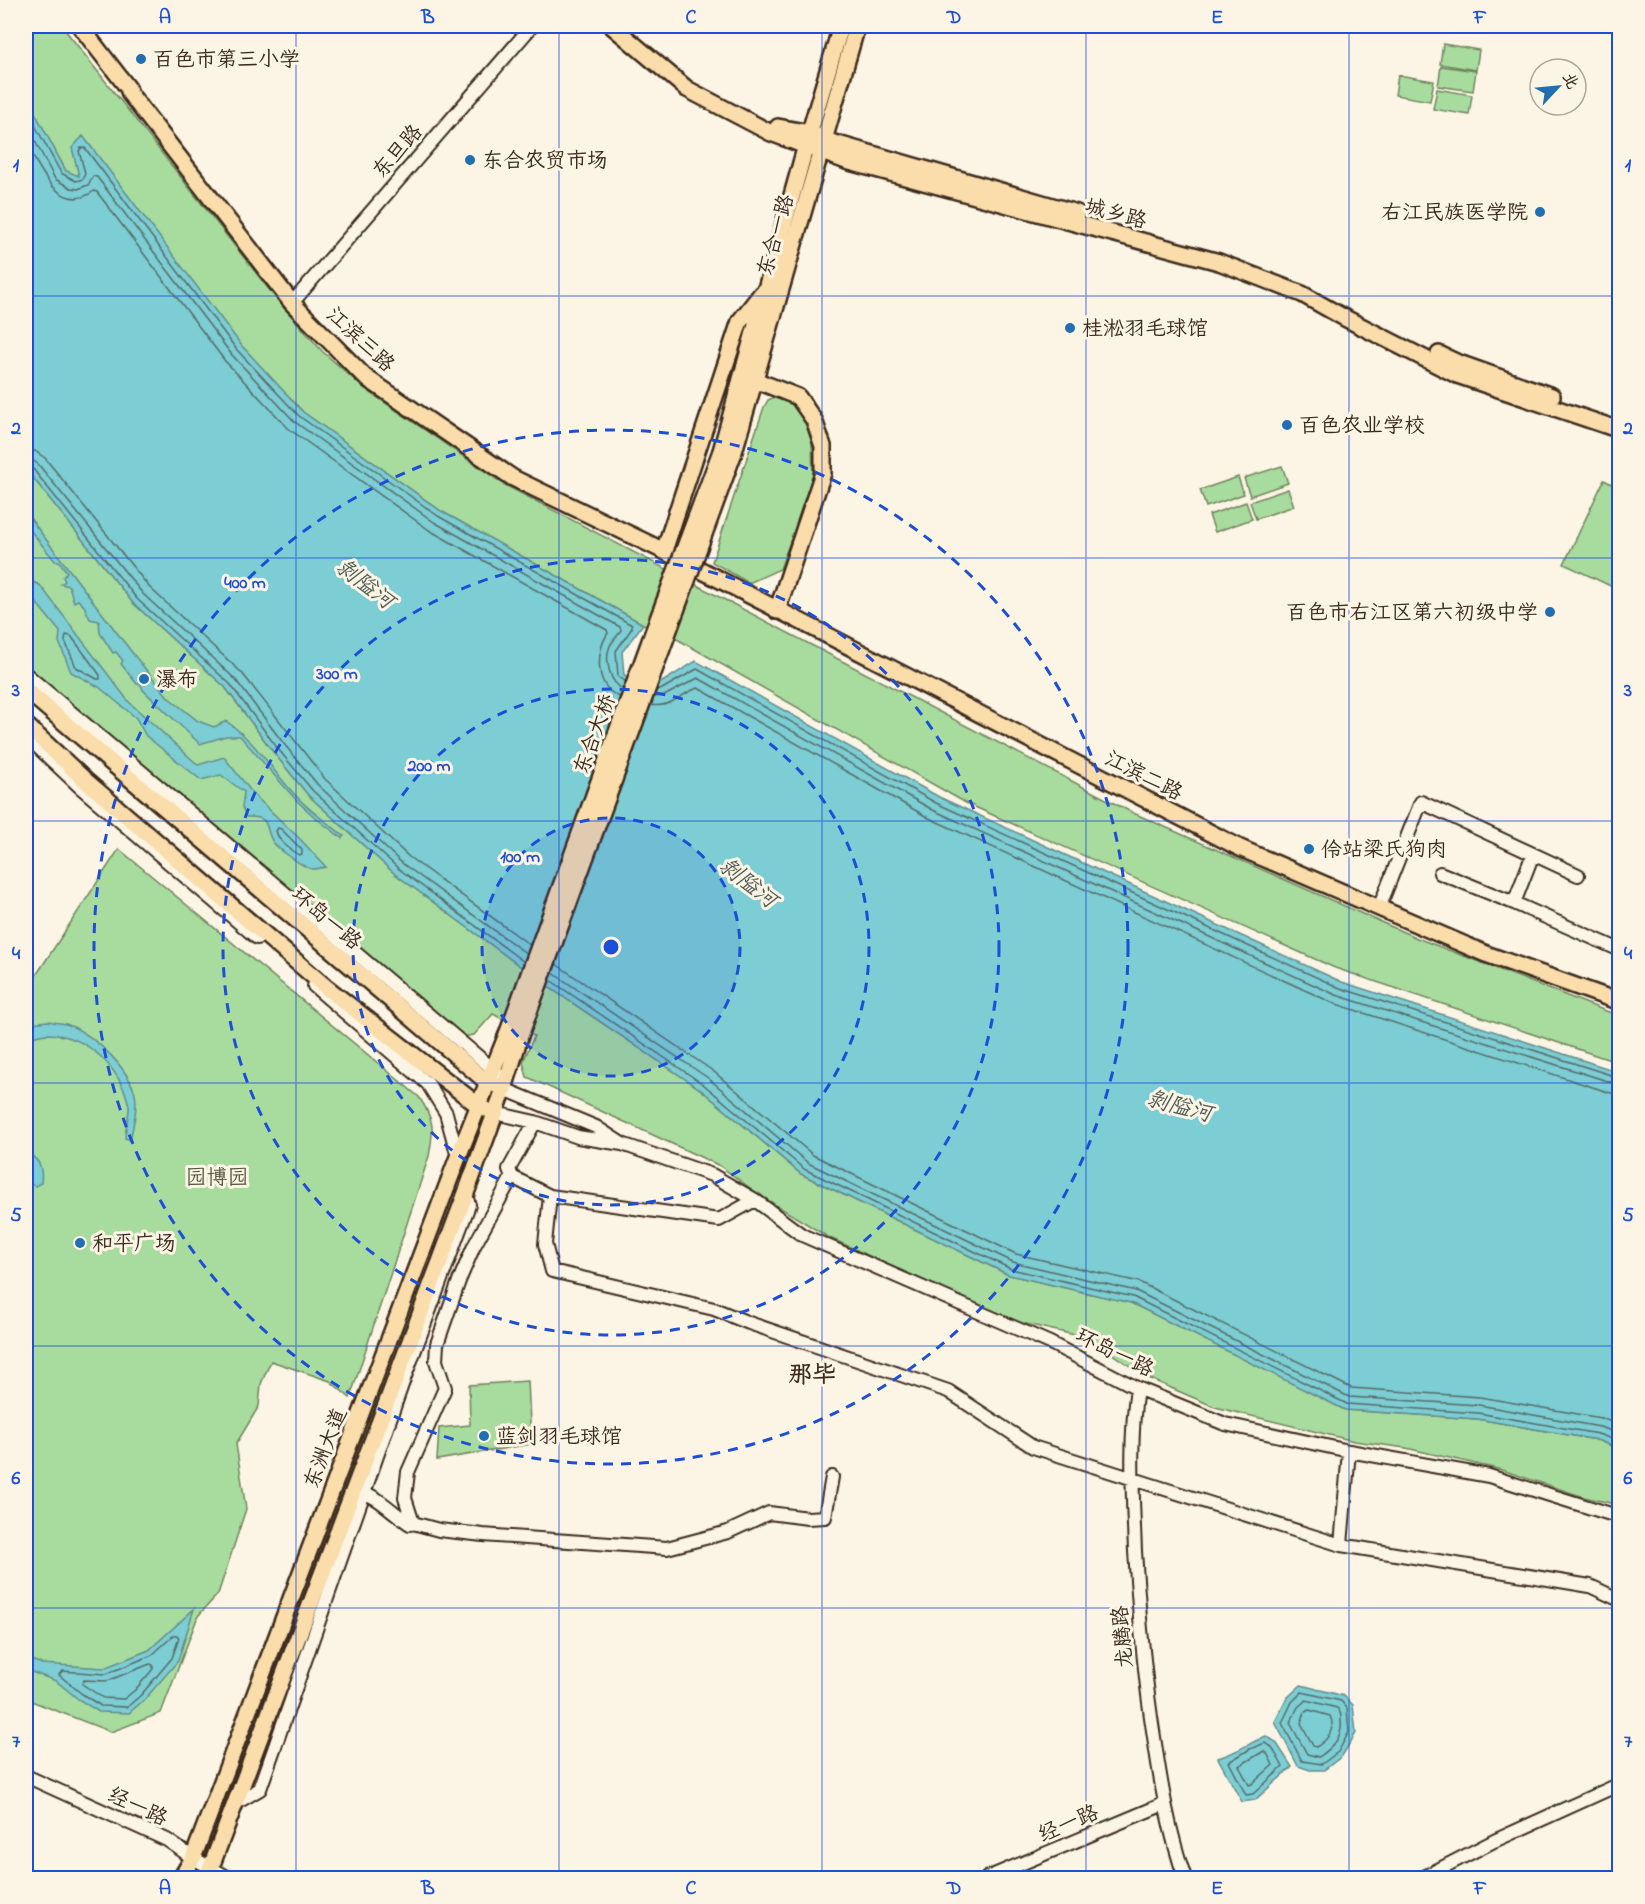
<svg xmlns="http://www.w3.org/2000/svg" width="1645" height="1904" viewBox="0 0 1645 1904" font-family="'Indie Flower','LXGW WenKai TC',sans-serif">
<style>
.green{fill:#a7dc9e;stroke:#71835e;stroke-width:1.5}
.water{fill:#7ccdd4;stroke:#628c8b;stroke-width:1.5}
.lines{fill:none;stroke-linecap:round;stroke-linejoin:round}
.shore{stroke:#556b67;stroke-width:1.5}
.minor-casing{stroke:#3b2a1e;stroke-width:16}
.major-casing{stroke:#3b2a1e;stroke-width:20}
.minor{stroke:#fcf5e5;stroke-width:12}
.major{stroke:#fbddab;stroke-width:15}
.major-bridge-casing{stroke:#3b2a1e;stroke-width:20;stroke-linecap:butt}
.major-bridge{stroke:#fbddab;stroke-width:15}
.grid{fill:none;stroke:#1d4ed8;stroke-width:1.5;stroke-opacity:0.55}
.ring{fill:none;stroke:#1d4ed8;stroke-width:3;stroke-dasharray:10 8}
.poi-dot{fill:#1f6fb2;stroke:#fcf5e5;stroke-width:2}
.labels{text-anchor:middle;stroke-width:6;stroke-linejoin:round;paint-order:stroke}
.poi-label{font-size:21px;fill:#3b2a1e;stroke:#fcf5e5;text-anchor:start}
.street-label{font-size:21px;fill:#3b2a1e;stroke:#fcf5e5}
.park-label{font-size:21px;fill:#56563e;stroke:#fcf5e5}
.water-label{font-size:22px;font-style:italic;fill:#4e5b55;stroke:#fcf5e5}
.quarter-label{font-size:24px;font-weight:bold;fill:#3b2a1e;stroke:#fcf5e5}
.centre{fill:#1d4ed8;stroke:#fcf5e5;stroke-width:3}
.ring-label{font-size:18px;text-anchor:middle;font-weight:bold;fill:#1d4ed8;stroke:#fcf5e5;stroke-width:6;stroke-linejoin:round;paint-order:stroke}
.neatline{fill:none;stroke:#1d4ed8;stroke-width:2}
.grid-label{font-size:20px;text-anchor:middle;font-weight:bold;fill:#1d4ed8}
</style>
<rect width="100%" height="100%" fill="#fcf5e5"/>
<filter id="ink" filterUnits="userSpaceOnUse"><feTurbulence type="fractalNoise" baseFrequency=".0167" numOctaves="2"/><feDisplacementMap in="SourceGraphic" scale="12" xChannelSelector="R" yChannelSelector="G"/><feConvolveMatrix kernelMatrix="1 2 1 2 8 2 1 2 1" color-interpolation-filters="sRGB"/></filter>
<g filter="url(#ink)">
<path class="green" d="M26,26H62L278,301L323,352L365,389L505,485L1131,812L1417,938L1619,1016V1063L1335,968L966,803L677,639L643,624L441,511L303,412L79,177L66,171L26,96Z
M1443,44L1479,50L1476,70L1440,64Z
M1441,66L1476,71L1473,91L1438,86Z
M1398,75L1434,81L1430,101L1395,95Z
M1437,89L1472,95L1469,115L1433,109Z
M774,397L793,404L808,425L812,444L813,478L780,569L749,583L712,562L764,407L768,400Z
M1282,466L1288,483L1250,496L1244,478Z
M26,469L133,603L225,687L274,753L308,795L395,874L553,990L700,1089L801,1174L1009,1275L1131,1303L1345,1410L1478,1419L1597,1440L1619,1449V1505L1584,1497L1502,1470L1406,1448L1354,1441L1215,1407L1148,1378L1088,1338L1022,1323L978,1306L828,1237L761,1196L720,1166L527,1077L523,1062L534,1036L493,1014L474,1035L461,1037L26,665Z
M1238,477L1244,494L1206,507L1200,490Z
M1604,480L1619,488V590L1564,564Z
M1288,489L1294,506L1256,519L1250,502Z
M1246,502L1252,519L1215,532L1209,515Z
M119,849L419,1097C435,1121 434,1129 429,1156L350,1398L330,1381L271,1361L261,1384L259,1406L236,1444L246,1509L218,1594L198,1616L161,1713L111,1732L26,1699V984L31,983Z
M528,1381L531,1444L437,1460L439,1428L470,1425L469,1385Z"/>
<path class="water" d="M26,96L66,171L79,176L72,148L83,136L242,346L303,412L441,511L643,624L622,652L624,675L659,684L696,661L939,797L1342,982L1619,1072V1449L1597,1440L1478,1419L1345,1410L1131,1303L1009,1275L801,1174L700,1089L540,981L395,874L308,795L274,753L225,687L133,603L26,469Z
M29,517L134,655L169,698L198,721L214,727L226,721C257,742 274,774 300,800C313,813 329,824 344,836L342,838L317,819L297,801L240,736H226L200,744L143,690L140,683L137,684L121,664L123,661L116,652L113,653L100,633L99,621L90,619L84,606L78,600L74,602L69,586L61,584L65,581L63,577L67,572L59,561H55L26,525Z
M26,579L40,585L129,702L198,765L224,757L254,795L300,839L326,867C321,868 316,869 312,869C304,868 278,849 273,842C263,827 273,816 246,817L242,807L244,792L221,775L201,780L146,736L136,718L99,687L71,672L59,642L60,632L26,590Z
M47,1021C53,1022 60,1023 66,1024C93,1033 136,1073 136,1103C136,1115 133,1128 130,1140L125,1138C125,1131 130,1110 129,1106C121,1069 88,1035 48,1034C41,1034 33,1037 26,1039V1024Z
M26,1152C40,1160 43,1167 41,1183L35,1186L26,1183Z
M194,1609L178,1661L145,1699L129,1713L99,1712L78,1699L56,1681L26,1670V1658L42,1664L104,1668L149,1650Z
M1301,1685L1344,1696L1353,1705L1356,1733L1342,1756L1324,1770H1310L1298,1766L1275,1722L1287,1698Z
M1266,1736L1276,1742L1292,1767L1255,1800L1242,1802L1218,1758C1235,1753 1250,1743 1266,1736Z"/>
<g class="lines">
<path class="shore" d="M26,109L61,173L76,181L83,179L85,173L79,151L81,148H85L237,350L299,416L438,516L632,625V628L616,651L618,676L626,682
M26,124L55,179L71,188L78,189L88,185L93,176L97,177L232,355L295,422L434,522L620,627L621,630C618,636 612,641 610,646C604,659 610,684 623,689
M26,143C39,167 59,216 94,191L97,192L225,361L289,429L429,530L607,630L608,633C595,652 595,688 620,697
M26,450L35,451L45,458L150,588L242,673L325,779L409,857L530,945
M26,459L32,460L38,464L143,594L235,679L284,744L318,785L403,864L527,954
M26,466L33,469L137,599L230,684L278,749L313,791L399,869L524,962
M66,635L71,636L100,675V679H97L76,667L65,641Z
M657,690L662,689L697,669L936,803L1340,988L1620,1078
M654,697L664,696L698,678L933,810L1336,995L1620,1085
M651,705C670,709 681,693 698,688L929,818L1333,1003L1611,1093L1620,1094
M278,828L281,829L302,850V854L299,855C289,849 279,842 276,831Z
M556,964L713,1071L813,1155L1016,1254L1139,1282L1351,1388L1480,1397L1601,1418L1620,1425
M553,973L708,1078L808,1163L1013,1262L1136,1291L1349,1397L1479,1405L1600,1427L1620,1434
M550,980L703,1084L804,1169L1011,1269L1133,1297L1347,1404L1478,1413L1598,1434L1620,1442
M174,1635H177L179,1638L172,1658L141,1695L127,1707L101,1706L82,1694L59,1675L62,1671L106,1674L152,1655Z
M150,1664L153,1665V1669L135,1690L124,1699L103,1698L82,1684L84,1680L107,1681Z
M1302,1692L1341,1701L1347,1708L1349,1732L1338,1752L1322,1764L1302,1761L1282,1723L1292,1702Z
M1306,1700L1337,1708C1341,1712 1341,1715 1341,1721C1343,1738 1332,1748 1319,1757L1307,1754L1290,1723L1298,1707Z
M1309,1710L1330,1716C1336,1729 1328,1740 1316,1747L1313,1746L1301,1723L1305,1712Z
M1265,1743L1272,1747L1283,1767L1253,1794L1246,1795L1229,1762L1250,1749Z
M1264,1751L1267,1753L1273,1765L1252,1784L1249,1785L1239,1766Z"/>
<g class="minor-casing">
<path id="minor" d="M292,303L532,26
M26,674L500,1075
M26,736L80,787L257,938
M1533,854L1514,903L1620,950
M1440,873L1514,903
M1379,908L1421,802L1578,875
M314,986L428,1084L446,1113L458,1157
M495,1113L535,1122L578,1137L622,1144L596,1127L504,1089
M535,1122L509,1169L512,1177L550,1196L545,1244L552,1271L714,1309L749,1323L948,1391L1033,1447L1341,1545
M622,1144L712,1175L755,1200L802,1235L1050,1343L1137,1388L1225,1424L1349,1451L1489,1476L1620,1517
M550,1196L719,1220L755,1200
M1137,1388C1129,1442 1133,1497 1135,1551C1139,1613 1144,1675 1154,1737C1161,1785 1169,1832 1185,1878
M1349,1451L1341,1545L1590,1586L1620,1600
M359,1490C380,1498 392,1512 410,1524L413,1523L405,1498L408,1472L445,1388L436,1361L437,1344L459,1281L474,1246L512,1177
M413,1523L439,1530L483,1535L667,1548L728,1532L769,1513L808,1518L825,1517L832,1477
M26,1776L167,1840L193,1858L229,1878
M236,1803L260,1789L404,1379L469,1205L466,1195
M987,1878L1164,1804
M1422,1878L1494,1841L1620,1784"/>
</g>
<g class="major-casing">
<path id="major" d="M80,26L128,88L130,94L292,303L365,377L513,478L664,551L1240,848L1486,954L1620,1002
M612,26L687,89L771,133L846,161L1219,262L1302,294L1343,317L1457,375L1620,430
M778,127L810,133L824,140L1077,213
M1439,354L1456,362L1552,396
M755,380L798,397L814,420L823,446V473L777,611
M721,451L806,145L841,26
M733,455L857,26
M664,551L740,321L762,293
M26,690L487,1082L496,1085
M26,725L86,781L327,988L479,1106L485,1109
M181,1878L193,1858L458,1157L508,1032
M205,1878L211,1867L466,1193L504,1089L520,1036"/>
</g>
<use href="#minor" class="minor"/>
<use href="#major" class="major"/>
<g class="major-bridge-casing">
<path id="major-bridge" d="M508,1032L658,619L721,451
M520,1036L733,455"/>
</g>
<use href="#major-bridge" class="major-bridge"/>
</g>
</g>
<path class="grid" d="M296,26V1878M559,26V1878M822,26V1878M1086,26V1878M1349,26V1878M26,296H1620M26,558H1620M26,821H1620M26,1083H1620M26,1346H1620M26,1608H1620"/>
<circle cx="611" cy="947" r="129" fill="#1d4ed8" fill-opacity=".12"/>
<g class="ring">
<circle cx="611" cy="947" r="129"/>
<circle cx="611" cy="947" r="258"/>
<circle cx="611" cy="947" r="388"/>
<circle cx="611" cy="947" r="517"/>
</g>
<g class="poi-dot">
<circle cx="141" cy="59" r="6"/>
<circle cx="470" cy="160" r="6"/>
<circle cx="1540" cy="212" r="6"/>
<circle cx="1070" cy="328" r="6"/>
<circle cx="1287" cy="425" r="6"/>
<circle cx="1550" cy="612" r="6"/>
<circle cx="144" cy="679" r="6"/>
<circle cx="1309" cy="849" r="6"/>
<circle cx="80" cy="1243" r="6"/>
<circle cx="484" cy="1436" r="6"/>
</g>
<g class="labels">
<g class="poi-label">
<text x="153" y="66">百色市第三小学</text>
<text x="482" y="167">东合农贸市场</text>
<text x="1528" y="219" text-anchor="end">右江民族医学院</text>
<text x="1082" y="335">桂淞羽毛球馆</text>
<text x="1299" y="432">百色农业学校</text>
<text x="1538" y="619" text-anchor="end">百色市右江区第六初级中学</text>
<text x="156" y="686">瀑布</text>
<text x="1321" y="856">伶站梁氏狗肉</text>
<text x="92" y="1250">和平广场</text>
<text x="496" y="1443">蓝剑羽毛球馆</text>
</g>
<g class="street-label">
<text transform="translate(397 151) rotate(-49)" y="7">东旦路</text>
<text transform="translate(1116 213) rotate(15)" y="7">城乡路</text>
<text transform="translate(775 235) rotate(-74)" y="7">东合一路</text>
<text transform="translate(361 339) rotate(43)" y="7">江滨三路</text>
<text transform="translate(594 734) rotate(-70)" y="7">东合大桥</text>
<text transform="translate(1144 775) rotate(27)" y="7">江滨二路</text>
<text transform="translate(327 918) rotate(40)" y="7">环岛一路</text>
<text transform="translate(1115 1352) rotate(26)" y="7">环岛一路</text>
<text transform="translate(325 1448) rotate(-69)" y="7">东洲大道</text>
<text transform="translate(1122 1637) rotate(-95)" y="7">龙腾路</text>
<text transform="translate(138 1806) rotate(25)" y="7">经一路</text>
<text transform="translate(1068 1823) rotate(-23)" y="7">经一路</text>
</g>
<g class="park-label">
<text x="217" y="1184">园博园</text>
</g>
<g class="water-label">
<text transform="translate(366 583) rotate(38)" y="8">剥隘河</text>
<text transform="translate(749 882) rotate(38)" y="8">剥隘河</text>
<text transform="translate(1180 1105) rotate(15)" y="8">剥隘河</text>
</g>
<g class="quarter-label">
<text x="812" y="1382">那毕</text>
</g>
</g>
<circle cx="611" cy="947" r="9" class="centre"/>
<g class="ring-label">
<text x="245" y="588">400 m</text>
<text x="337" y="679">300 m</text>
<text x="429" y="771">200 m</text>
<text x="520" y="862">100 m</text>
</g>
<rect width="1645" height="1904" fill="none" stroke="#fcf5e5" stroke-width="66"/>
<g transform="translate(1558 87) rotate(64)"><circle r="28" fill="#fcf5e5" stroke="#afa495" stroke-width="1.5"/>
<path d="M0-4.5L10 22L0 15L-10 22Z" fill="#1f6fb2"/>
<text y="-9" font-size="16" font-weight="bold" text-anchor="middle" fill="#3b2a1e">北</text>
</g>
<rect x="33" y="33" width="1579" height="1838" class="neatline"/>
<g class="grid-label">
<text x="165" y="23">A</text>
<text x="428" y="23">B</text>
<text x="691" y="23">C</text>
<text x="954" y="23">D</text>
<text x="1217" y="23">E</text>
<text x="1480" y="23">F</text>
<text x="16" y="171">1</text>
<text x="1628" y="171">1</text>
<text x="16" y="434">2</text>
<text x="1628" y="434">2</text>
<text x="16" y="696">3</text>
<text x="1628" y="696">3</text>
<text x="16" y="959">4</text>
<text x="1628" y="959">4</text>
<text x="16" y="1221">5</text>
<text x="1628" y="1221">5</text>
<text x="16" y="1484">6</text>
<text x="1628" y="1484">6</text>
<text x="16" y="1747">7</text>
<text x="1628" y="1747">7</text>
<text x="165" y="1894">A</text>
<text x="428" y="1894">B</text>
<text x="691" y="1894">C</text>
<text x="954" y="1894">D</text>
<text x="1217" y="1894">E</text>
<text x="1480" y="1894">F</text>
</g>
</svg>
